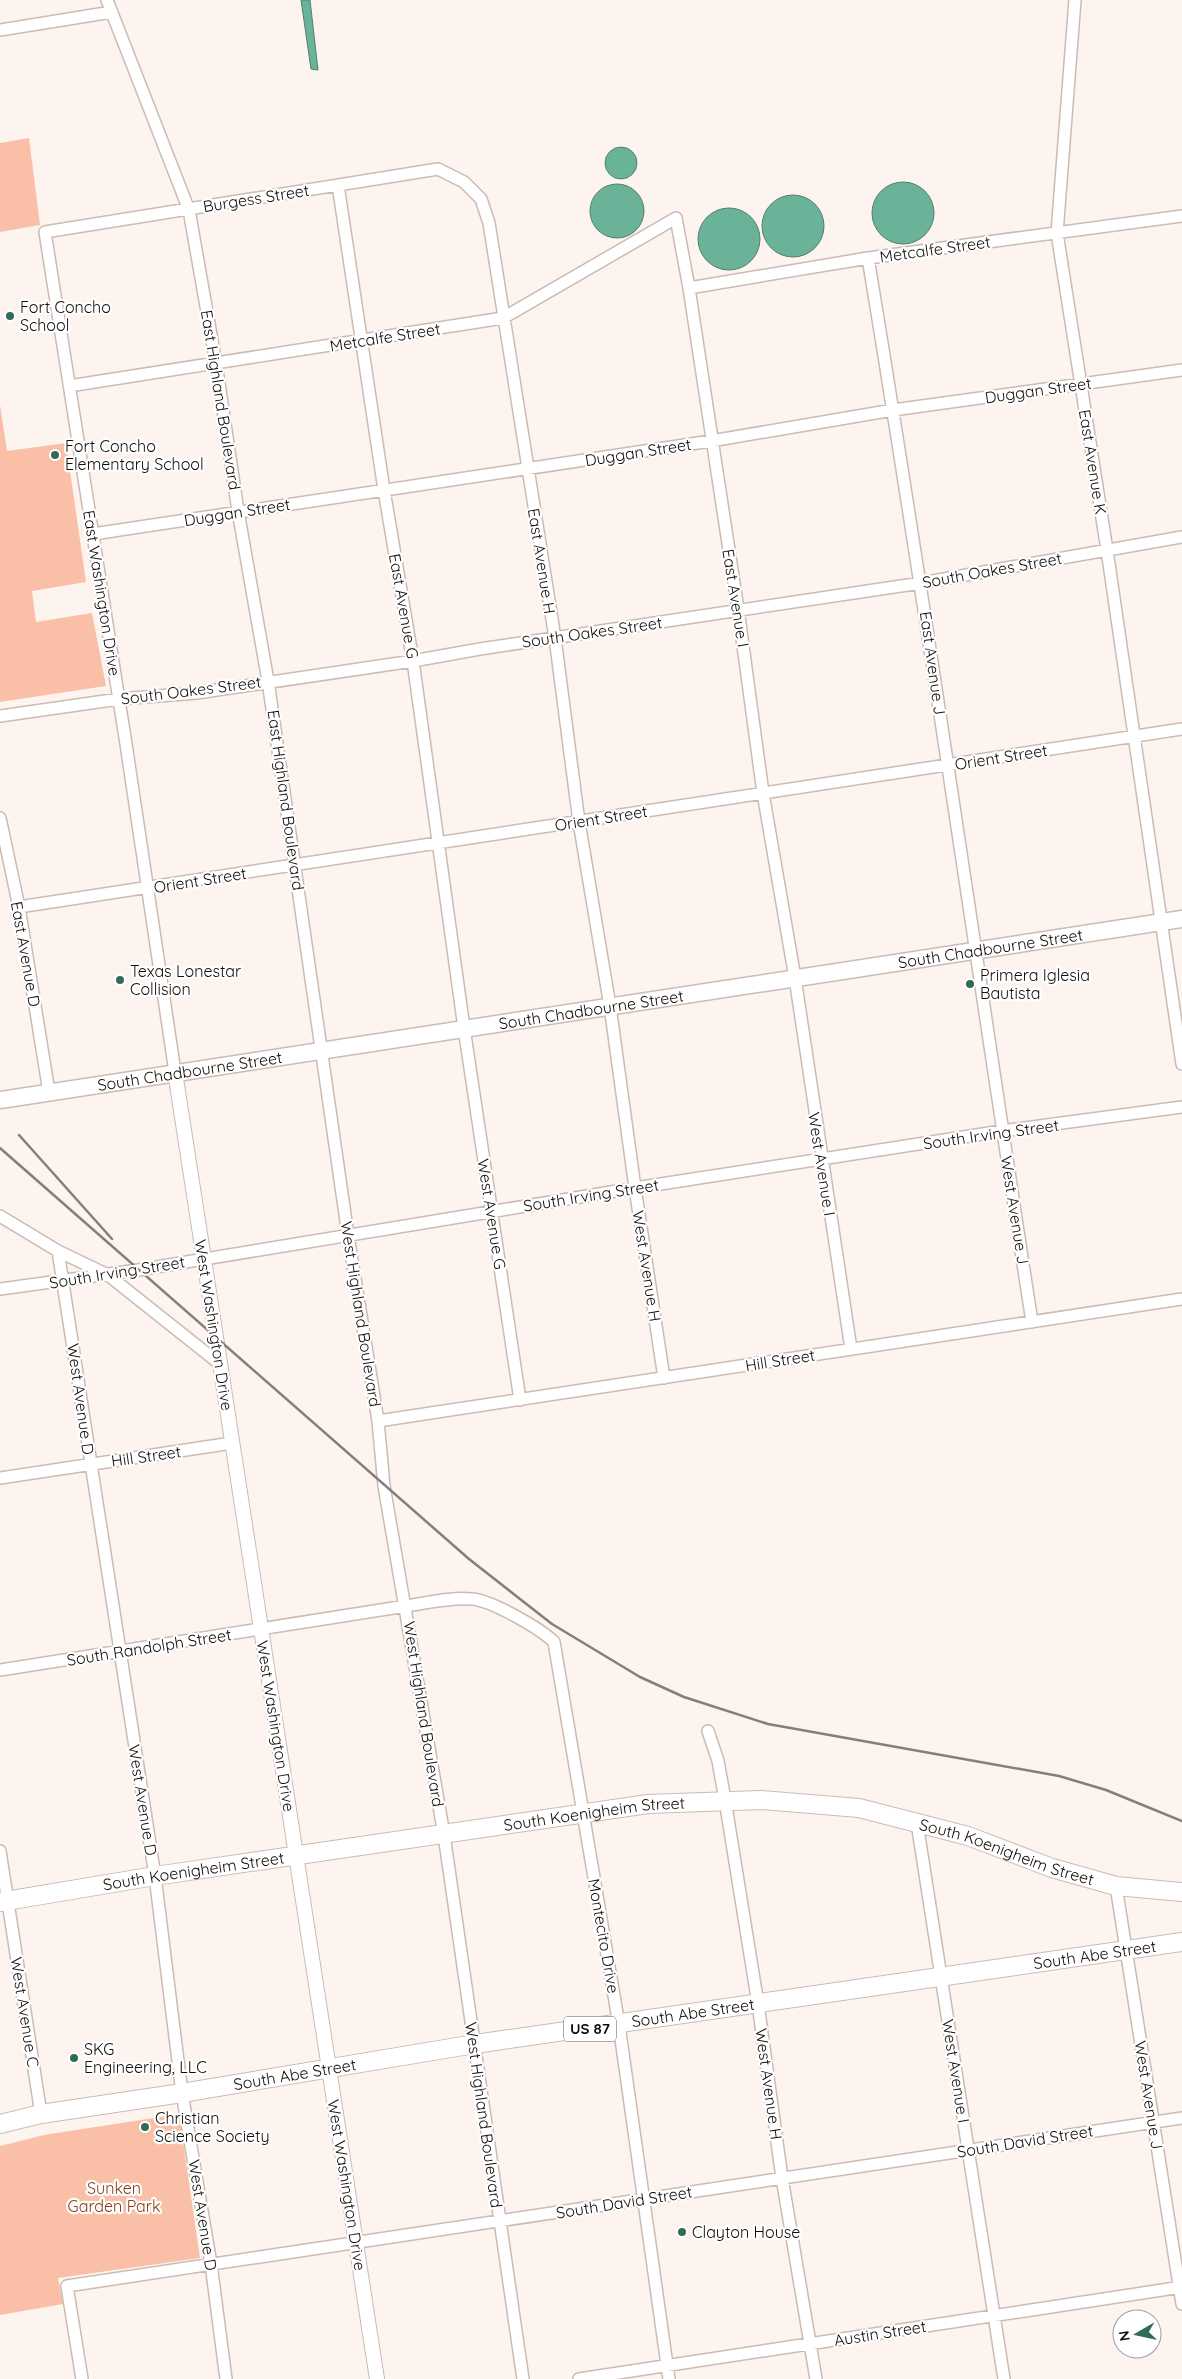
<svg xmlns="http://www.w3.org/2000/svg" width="1182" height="2379" viewBox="0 0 1182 2379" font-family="Quicksand,sans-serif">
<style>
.green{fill:#f9c0a7}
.water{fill:#6ab399;stroke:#50816e}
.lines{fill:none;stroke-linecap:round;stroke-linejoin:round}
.minor-casing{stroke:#cbbbb5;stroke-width:14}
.tertiary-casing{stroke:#cbbbb5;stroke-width:16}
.secondary-casing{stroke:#cbbbb5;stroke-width:19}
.primary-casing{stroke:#cbbbb5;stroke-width:20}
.minor{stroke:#fff;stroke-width:11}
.tertiary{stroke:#fff;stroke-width:14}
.secondary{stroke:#fff;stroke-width:16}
.primary{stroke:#fff;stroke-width:18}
.rail{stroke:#857e7a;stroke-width:2.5}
.poi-dot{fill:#2f6c58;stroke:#fff;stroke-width:2}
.labels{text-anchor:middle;stroke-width:4.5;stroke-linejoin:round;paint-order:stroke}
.shield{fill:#fff;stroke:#595654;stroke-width:1}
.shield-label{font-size:15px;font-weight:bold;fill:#120d0a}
.street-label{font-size:16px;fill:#120d0a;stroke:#fff}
.poi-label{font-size:16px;fill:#120d0a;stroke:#fff;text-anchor:start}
.park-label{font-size:16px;fill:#863b15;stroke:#fff}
</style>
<rect width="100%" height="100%" fill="#fdf3ef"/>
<path class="green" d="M29,138L40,225L0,232V143Z
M0,405L7,451L66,443L86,582L32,591L36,622L92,613L106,686L0,702Z
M179,2114L200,2258L58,2278L63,2304L0,2315V2146L44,2135Z"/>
<path class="water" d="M301,0H310L318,70L311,69Z
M605 163a16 16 0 1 1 32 0a16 16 0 1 1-32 0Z
M872 213a31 31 0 1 1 62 0a31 31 0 1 1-62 0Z
M590 211a27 27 0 1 1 54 0a27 27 0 1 1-54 0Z
M762 226a31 31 0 1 1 62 0a31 31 0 1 1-62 0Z
M698 239a31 31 0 1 1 62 0a31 31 0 1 1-62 0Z"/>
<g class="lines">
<g class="minor-casing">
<path id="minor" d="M107,0L189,210L216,363L238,511L268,681L348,1235L378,1421L384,1486L444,1835L523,2379
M1075,0L1057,233L1107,550L1182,1064
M0,30L112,12
M338,185L384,490L413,661L464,1028L520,1400
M868,258C927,612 977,967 1032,1322
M689,288L868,258L1182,216
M69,386L503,318L676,218L689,288L738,609L763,793L795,978L851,1349
M93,534L711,441L893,410L1182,370
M0,716L119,699L197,693L413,661L480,649L921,583L1182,537
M0,818L19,907L49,1092
M19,907L1182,729
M175,1072L126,744L45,232L438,169L464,182L481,199L489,223L555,638L579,822L610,1006L635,1188L664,1378
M0,1216L58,1251L108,1275L220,1364
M58,1251L155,1876L182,2093L211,2264L226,2379
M0,1289L138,1270L635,1188L1002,1131L1182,1107
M378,1421L1182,1299
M0,1478L232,1443
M0,1670L406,1606C427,1603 451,1597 472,1599C491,1600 541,1629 554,1642L619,2025L669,2379
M708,1731L718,1761L725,1800L758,2004L782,2178L816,2379
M917,1823L1004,2379
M0,1851L41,2114
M1116,1886L1182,2304
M82,2379L67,2286L1182,2118
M579,2379L1182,2287"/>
</g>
<g class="tertiary-casing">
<path id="tertiary" d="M175,1072L377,2379"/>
</g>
<g class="secondary-casing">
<g id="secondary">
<path id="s1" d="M0,1100L1182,919"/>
</g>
</g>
<g class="primary-casing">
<g id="primary">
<path id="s2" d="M0,1902L155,1876L648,1804L761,1800L859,1808L968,1836L1052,1868L1116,1886L1182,1892"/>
<path id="s3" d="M0,2124L41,2114L182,2093L475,2044L1182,1942"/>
</g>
</g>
<use href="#minor" class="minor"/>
<use href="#tertiary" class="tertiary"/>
<use href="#secondary" class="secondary"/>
<use href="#primary" class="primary"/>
<path class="rail" d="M19,1135L112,1239
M0,1148L469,1559L552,1624L640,1677L684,1697L768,1724L1059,1776L1106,1790L1182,1821"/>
</g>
<g class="poi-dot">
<circle cx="10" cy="316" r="5"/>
<circle cx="55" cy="455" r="5"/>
<circle cx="120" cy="980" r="5"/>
<circle cx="970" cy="984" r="5"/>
<circle cx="74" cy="2058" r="5"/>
<circle cx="145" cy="2127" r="5"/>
<circle cx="682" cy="2232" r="5"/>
</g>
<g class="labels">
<rect class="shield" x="564" y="2016.5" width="52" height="25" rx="4"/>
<g class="shield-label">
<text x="590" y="2034">US 87</text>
</g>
<g class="street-label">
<text transform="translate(256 198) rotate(-9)" y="6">Burgess Street</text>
<text transform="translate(935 249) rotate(-8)" y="6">Metcalfe Street</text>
<text transform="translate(385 337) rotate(-9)" y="6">Metcalfe Street</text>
<text transform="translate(1038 390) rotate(-8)" y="6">Duggan Street</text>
<text transform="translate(221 400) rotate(81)" y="6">East Highland Boulevard</text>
<text transform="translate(638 452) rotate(-9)" y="6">Duggan Street</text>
<text transform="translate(1093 462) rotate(81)" y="6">East Avenue K</text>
<text transform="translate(237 512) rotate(-9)" y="6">Duggan Street</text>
<text transform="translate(542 561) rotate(81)" y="6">East Avenue H</text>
<text transform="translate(992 570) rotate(-10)" y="6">South Oakes Street</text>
<text transform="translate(102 593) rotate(81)" y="6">East Washington Drive</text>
<text transform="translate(736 598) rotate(81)" y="6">East Avenue I</text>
<text transform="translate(404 606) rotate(80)" y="6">East Avenue G</text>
<text transform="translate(592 632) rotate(-8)" y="6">South Oakes Street</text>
<text transform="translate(933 663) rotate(82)" y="6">East Avenue J</text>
<text transform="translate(191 690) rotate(-7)" y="6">South Oakes Street</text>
<text transform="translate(1001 757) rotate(-9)" y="6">Orient Street</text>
<text transform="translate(286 800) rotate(82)" y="6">East Highland Boulevard</text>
<text transform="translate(601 818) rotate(-9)" y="6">Orient Street</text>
<text transform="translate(200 880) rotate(-9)" y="6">Orient Street</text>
<text dy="6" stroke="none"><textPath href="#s1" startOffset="1002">South Chadbourne Street</textPath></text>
<text transform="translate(26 954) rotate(80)" y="6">East Avenue D</text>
<text dy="6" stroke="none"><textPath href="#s1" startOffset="598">South Chadbourne Street</textPath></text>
<text dy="6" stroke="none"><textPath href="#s1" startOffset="192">South Chadbourne Street</textPath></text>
<text transform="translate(991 1134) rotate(-8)" y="6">South Irving Street</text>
<text transform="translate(822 1164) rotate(81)" y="6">West Avenue I</text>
<text transform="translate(591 1195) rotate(-9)" y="6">South Irving Street</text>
<text transform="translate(1015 1210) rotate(81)" y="6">West Avenue J</text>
<text transform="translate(492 1214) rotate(81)" y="6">West Avenue G</text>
<text transform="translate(647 1266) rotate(81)" y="6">West Avenue H</text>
<text transform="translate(117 1272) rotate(-9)" y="6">South Irving Street</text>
<text transform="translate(361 1314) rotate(81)" y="6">West Highland Boulevard</text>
<text transform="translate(214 1325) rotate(81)" y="6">West Washington Drive</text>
<text transform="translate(780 1360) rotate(-9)" y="6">Hill Street</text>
<text transform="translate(81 1399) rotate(82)" y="6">West Avenue D</text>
<text transform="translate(146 1456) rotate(-8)" y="6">Hill Street</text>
<text transform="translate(149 1647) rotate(-9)" y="6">South Randolph Street</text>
<text transform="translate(424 1714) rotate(81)" y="6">West Highland Boulevard</text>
<text transform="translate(276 1726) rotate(81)" y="6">West Washington Drive</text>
<text transform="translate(143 1800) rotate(81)" y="6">West Avenue D</text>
<text dy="6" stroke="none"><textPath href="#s2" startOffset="601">South Koenigheim Street</textPath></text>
<text dy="6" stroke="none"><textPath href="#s2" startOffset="1021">South Koenigheim Street</textPath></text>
<text dy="6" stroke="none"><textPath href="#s2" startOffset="196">South Koenigheim Street</textPath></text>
<text transform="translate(604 1936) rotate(80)" y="6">Montecito Drive</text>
<text dy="6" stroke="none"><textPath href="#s3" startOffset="1108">South Abe Street</textPath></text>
<text transform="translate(25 2012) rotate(81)" y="6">West Avenue C</text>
<text dy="6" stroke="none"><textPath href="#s3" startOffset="702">South Abe Street</textPath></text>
<text transform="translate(956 2071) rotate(81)" y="6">West Avenue I</text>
<text dy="6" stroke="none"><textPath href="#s3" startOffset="299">South Abe Street</textPath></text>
<text transform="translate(769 2084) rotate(82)" y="6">West Avenue H</text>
<text transform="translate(1149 2095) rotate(81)" y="6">West Avenue J</text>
<text transform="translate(484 2115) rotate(82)" y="6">West Highland Boulevard</text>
<text transform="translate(1025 2141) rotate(-9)" y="6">South David Street</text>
<text transform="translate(347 2185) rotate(81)" y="6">West Washington Drive</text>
<text transform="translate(624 2202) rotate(-9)" y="6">South David Street</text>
<text transform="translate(203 2215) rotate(81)" y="6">West Avenue D</text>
<text transform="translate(880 2333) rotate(-9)" y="6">Austin Street</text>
</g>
<g class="poi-label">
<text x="20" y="313">Fort Concho<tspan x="20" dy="18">School</tspan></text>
<text x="65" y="452">Fort Concho<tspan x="65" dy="18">Elementary School</tspan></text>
<text x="130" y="977">Texas Lonestar<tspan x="130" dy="18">Collision</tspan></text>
<text x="980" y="981">Primera Iglesia<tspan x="980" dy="18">Bautista</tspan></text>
<text x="84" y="2055">SKG<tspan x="84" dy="18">Engineering, LLC</tspan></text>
<text x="155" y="2124">Christian<tspan x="155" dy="18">Science Society</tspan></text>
<text x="692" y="2238">Clayton House</text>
</g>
<g class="park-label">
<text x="114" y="2194">Sunken<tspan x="114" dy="18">Garden Park</tspan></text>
</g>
</g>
<g transform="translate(1137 2334) rotate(261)"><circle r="24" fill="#ffffff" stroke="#a09e9d"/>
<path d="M0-4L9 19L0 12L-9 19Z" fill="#2f6c58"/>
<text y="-8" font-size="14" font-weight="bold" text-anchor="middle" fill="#120d0a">N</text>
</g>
</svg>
